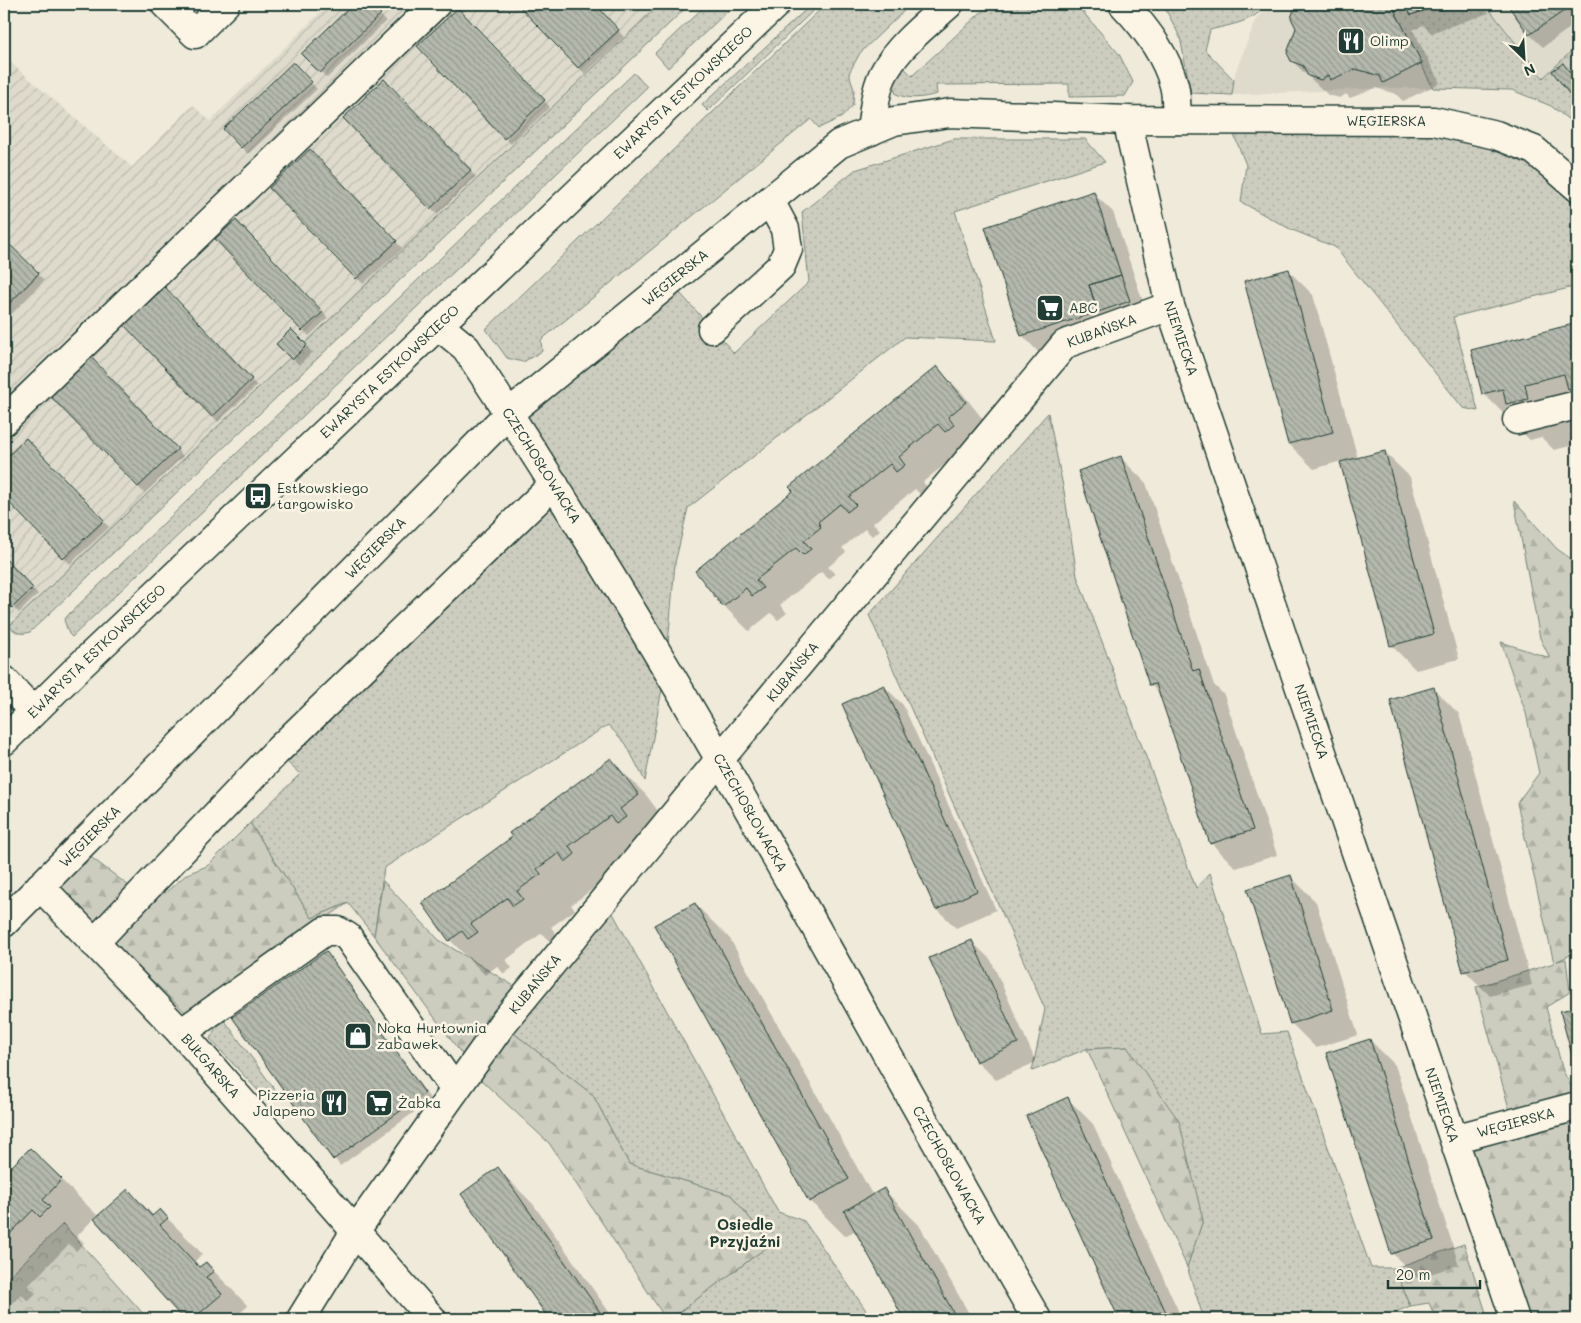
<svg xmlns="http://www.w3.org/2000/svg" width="1581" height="1323" viewBox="0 0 1581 1323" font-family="Mali,sans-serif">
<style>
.built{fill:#dedbcc}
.industrial{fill:url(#industrial-furrows)}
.grass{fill:url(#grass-dots);stroke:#76857a}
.forest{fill:url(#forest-firs);stroke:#76857a}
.park{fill:url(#park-crowns);stroke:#76857a}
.shadow{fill:#0003}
.building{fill:url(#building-back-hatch);stroke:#1f3d34}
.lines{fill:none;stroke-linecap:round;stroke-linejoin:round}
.minor-casing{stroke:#1f3d34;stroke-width:31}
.major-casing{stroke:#1f3d34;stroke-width:31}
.minor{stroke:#fcf5e5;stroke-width:28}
.major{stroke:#fcf5e5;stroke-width:28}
.labels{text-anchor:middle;stroke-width:5;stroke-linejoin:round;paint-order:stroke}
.poi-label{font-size:14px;fill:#1f3d34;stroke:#fcf5e5;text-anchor:start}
.street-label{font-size:14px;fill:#1f3d34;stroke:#fcf5e5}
.neighbourhood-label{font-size:15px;font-weight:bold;fill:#1f3d34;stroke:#fcf5e5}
</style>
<defs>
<pattern id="industrial-furrows" width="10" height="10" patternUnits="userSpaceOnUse" patternTransform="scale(1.25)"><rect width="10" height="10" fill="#dedbcc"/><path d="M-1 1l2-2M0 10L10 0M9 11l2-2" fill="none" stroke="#bebdb0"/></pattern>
<pattern id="grass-dots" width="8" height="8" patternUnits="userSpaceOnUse" patternTransform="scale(1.25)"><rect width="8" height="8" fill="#cccdbf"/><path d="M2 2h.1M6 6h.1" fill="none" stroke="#afb1a5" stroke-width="1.8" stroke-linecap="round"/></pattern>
<pattern id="forest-firs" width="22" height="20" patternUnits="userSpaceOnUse" patternTransform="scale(1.25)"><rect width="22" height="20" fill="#cccdbf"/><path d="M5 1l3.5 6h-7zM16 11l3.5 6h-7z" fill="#afb1a5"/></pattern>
<pattern id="park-crowns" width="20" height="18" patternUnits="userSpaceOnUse" patternTransform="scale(1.25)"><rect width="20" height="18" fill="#cccdbf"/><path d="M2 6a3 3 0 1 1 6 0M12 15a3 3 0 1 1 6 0" fill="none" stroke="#afb1a5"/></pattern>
<pattern id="building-back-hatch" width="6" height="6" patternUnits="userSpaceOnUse" patternTransform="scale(1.25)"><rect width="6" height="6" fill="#b5b9ad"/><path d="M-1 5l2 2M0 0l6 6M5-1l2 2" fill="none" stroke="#93988e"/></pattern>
</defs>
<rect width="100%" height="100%" fill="#efeada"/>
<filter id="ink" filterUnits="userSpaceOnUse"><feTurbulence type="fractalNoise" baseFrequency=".02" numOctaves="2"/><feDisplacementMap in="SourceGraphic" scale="10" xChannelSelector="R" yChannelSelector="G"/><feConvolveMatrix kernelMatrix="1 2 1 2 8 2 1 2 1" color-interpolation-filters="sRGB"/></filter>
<g filter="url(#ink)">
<path class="built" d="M1266,4H1443L1411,15L1422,63L1433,88H1383L1232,95L1235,73L1254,25Z
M1485,4H1577V46L1543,78Z"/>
<path class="industrial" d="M329,4H660L15,621L4,609V57L132,167L193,105L210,121Z"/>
<path class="grass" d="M660,4H690L30,632C21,635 16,633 9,626Z
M707,4H735L668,68L655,53Z
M812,4H820L708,111L702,105Z
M826,4H911L860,53L849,73L854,90L853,105L842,117L819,128L811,119L541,340L542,351L523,362L507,358L486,329Z
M990,4H1076L1119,54L1133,82L1125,96L1069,97V84L936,85L937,94C922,98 910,100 896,94L891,79L895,58L912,76Z
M1163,4H1266C1256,22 1228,25 1210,30L1205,50L1234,80L1232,95L1191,93L1180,37Z
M1443,4H1485L1543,78L1577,46V126L1551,106L1512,90L1433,88L1395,11L1405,5L1411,15Z
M634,73L647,87L72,637L69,634L64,620L69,614Z
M1228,120L1434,121L1572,181L1577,218L1570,232L1572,259L1577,263V286L1453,317L1478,411L1463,408L1335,247L1290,229L1241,202L1246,165Z
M954,139H1085L1105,162L955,211L996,341L905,337L688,508L675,563L666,667L645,781L626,744L608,725L384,868L374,936L348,903L312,918L250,823L300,774L276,752L554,484L509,413L670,282L734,353L809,282L802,212L855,170Z
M1048,413L1064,491L1077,576L1196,888L1210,873L1262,1034L1287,1032L1371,1268H1395L1410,1306L1379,1319H1204L1187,1267L1203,1220L1127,1047L1086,1049L1032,1071L1045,1009L869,615Z
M4,630L10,636L9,650L5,655Z
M605,899L778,1212L804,1221L872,1319H670L771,1244L731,1195L629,1164L593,1095L502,1024Z
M225,1021L275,1090L264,1097L210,1039L216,1027Z"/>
<path class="forest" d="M1514,501L1557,549L1577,563V952L1557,961L1566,959L1570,992L1546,1007L1563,1071L1577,1097V1319H1515L1454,1139L1513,1123L1476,987L1554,963L1517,803L1539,773L1526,713L1501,642L1550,658L1540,638Z
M250,823L312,918L348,903L187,1014L55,886L92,858L141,895L149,887L165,893L187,874L207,866Z
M383,881L439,940L527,994L502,1024L593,1095L629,1164L731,1195L771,1244L670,1319H666L549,1143L481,1080L374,936Z
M1127,1047L1179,1121L1203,1220L1187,1267L1087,1049Z
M1464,1244L1488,1319H1436L1429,1303L1410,1306L1395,1268Z"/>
<path class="park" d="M63,1224L148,1319H4V1281Z"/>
<path class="shadow" d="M354,4H369L386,21L327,78L303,54Z
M392,4H406L399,11Z
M519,4H593L624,37L585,74Z
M1297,4H1484L1489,13L1431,33L1423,25L1413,30L1440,83L1403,101L1396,94L1376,88L1350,98L1346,94L1340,98L1328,95L1312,80L1292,61L1297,28L1292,18Z
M1508,4H1577V23L1543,47L1530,35Z
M458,10L550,107L511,144L419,46Z
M293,64L317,89L248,154L224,129Z
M384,80L476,177L437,214L345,118Z
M310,151L402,248L363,284L271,188Z
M1093,193L1113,212L1149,320L1041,355L1022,335Z
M236,221L328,318L309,336L217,240Z
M4,241L44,280L4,321Z
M1288,270L1313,295L1358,459L1384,452L1410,477L1459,659L1416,670L1391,645L1341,461L1314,469L1289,444Z
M165,289L257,386L218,422L126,325Z
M1577,324V428L1570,430L1574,445L1554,450L1541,437L1530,440L1484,394L1473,351Z
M291,331L312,352L299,365L278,344Z
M91,359L183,456L144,493L52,396Z
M937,368L962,393L990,428L923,482L929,490L922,496L915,489L873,523L880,530L872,536L865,529L842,548L846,552L828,567L835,574L829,579L821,572L780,605L787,613L778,620L771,613L749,631L724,606L795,491Z
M26,440L109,527L70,564L4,495V461Z
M1121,458L1146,483L1214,685L1224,695L1277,855L1236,868L1211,843L1161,695L1151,685Z
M4,559L38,594L19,613L4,598Z
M884,686L903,705L996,910L956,928L937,909Z
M1434,689L1459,714L1532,985L1490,996L1465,971Z
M611,760L646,795L673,831L601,896L594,888L571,905L575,910L551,927L557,935L549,941L542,933L506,960L512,968L504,974L497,966L485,975L450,940L514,838Z
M1291,877L1316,902L1358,1035L1316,1048L1291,1023Z
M695,904L730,939L873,1196L884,1190L919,1225L972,1319H906L856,1230L845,1236L810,1201Z
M971,941L991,960L1036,1062L996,1080L977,1061Z
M326,953L431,1100L340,1166L234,1018Z
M1577,1008V1062L1574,1059L1562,1012Z
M1370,1040L1395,1065L1459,1265L1417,1278L1392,1253Z
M1068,1099L1093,1124L1182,1319H1120L1028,1117Z
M30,1149L97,1215L77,1236L84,1243L76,1251L69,1244L28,1286L36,1293L28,1301L21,1294L4,1311V1176Z
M498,1169L533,1204L614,1319H551L462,1194Z
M128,1190L154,1216L160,1211L195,1246L202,1254L195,1261L201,1268L206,1263L248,1306L241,1312L246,1319H184L96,1220Z"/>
<path class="building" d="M353,4H371L381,14L320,73L301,54Z
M517,4H595L619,30L578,68Z
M1296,4H1391L1422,63L1383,83L1380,76L1356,69L1330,80L1328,75L1321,80L1308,76L1303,66L1291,61L1287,53L1296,28L1291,18Z
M1391,4H1443L1411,15L1405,5L1395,11Z
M1507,4H1574L1529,35Z
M458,8L545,100L504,139L417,46Z
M293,62L312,82L241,148L223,129Z
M1563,63L1577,82V97L1573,99L1552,71Z
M384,79L471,170L430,209L343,118Z
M310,149L397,241L356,279L269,188Z
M1094,191L1121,275L1089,285L1098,312L1021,336L985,227Z
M236,220L323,312L302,331L215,239Z
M4,239L39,273L4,309Z
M1289,269L1333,432L1288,444L1244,281Z
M1121,275L1130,301L1098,312L1089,285Z
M165,287L252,379L212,417L124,325Z
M1577,323V386L1568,389L1564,374L1525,384L1528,399L1506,404L1503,389L1482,394L1471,350Z
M291,329L307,345L292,360L276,344Z
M91,357L178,449L138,487L50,396Z
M937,366L966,402L948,417L954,425L945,432L938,424L899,457L905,465L896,472L890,464L849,497L856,505L847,512L840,504L818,522L821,527L804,541L811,549L803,555L796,548L756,580L763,588L752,596L746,588L723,607L695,571L793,491L789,487Z
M26,438L104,520L63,559L4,497V460Z
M1385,451L1434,634L1390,646L1340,462Z
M1121,456L1193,671L1199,669L1253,830L1210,844L1156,684L1149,685L1078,471Z
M4,557L33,588L12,608L4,600Z
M884,685L977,891L936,910L842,704Z
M1434,687L1508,960L1463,972L1390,700Z
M611,758L639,795L620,809L626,817L616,824L610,816L569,846L575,854L565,862L559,853L537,869L541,874L517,891L523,899L513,906L507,898L471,924L478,932L468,939L462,931L449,941L422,903L512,837L509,833Z
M1291,875L1333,1010L1290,1024L1247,889Z
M695,903L849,1179L809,1202L654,925Z
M972,940L1018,1043L976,1062L929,958Z
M326,951L425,1093L333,1160L232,1017Z
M1577,1007V1058L1573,1059L1560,1011Z
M1370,1039L1434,1240L1391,1254L1326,1053Z
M1068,1097L1169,1319H1119L1026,1116Z
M30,1148L62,1179L43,1200L50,1207L40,1217L33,1210L4,1240V1174Z
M498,1167L605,1319H549L461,1194Z
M884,1188L957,1319H904L844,1211Z
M128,1189L152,1216L160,1209L168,1218L160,1225L199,1267L206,1262L214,1271L206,1277L222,1294L193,1319H183L94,1219Z"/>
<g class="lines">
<g class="minor-casing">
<g id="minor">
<path d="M165,4L195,34L225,4"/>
<path d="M1123,4C1145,27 1166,54 1174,85C1177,96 1176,109 1177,120"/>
<path id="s1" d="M1127,120L1170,306L1515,1319"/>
<path d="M871,131C874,111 875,88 885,71C900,44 927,24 949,4"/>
<path id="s2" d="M438,325L466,348C554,482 639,619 719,758C827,944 929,1133 1037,1319"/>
<path d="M712,329L781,266L788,249L785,229L770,201"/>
<path d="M1517,420L1577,405"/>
<path d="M4,421L436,4"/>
<path d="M4,680L33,711"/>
<path id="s3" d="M40,886L188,1040L432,1319"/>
<path id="s4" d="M4,923L509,413L839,144L894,121L950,113L1127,120L1434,121L1496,135L1534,150L1577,187"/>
<path d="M94,943L276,752L554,484"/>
<path d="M181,1033L325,931H338L348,937L455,1090"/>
<path id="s5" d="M1454,1139L1577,1106"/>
<path id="s6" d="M301,1319L356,1230L502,1024L720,759L1065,344L1170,306"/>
</g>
</g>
<g class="major-casing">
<g id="major">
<path id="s7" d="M4,741L81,665L776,4"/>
</g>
</g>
<use href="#minor" class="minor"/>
<use href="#major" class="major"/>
</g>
</g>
<defs>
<g id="restaurant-square" transform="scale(1.4375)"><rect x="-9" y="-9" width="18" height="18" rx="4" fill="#1f3d34" stroke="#fcf5e5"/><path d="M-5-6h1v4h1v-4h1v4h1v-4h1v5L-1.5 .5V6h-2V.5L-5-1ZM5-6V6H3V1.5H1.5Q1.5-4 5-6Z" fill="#fff"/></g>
<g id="supermarket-square" transform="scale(1.4375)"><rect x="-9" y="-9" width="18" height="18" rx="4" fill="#1f3d34" stroke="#fcf5e5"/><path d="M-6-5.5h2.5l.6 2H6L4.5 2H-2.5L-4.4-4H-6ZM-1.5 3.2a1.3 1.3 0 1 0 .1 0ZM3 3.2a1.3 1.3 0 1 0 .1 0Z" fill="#fff"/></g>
<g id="bus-square" transform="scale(1.4375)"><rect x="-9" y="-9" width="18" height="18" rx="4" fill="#1f3d34" stroke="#fcf5e5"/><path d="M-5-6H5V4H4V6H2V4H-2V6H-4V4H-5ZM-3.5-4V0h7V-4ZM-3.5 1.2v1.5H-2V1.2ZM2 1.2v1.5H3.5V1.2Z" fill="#fff"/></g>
<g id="shop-square" transform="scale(1.4375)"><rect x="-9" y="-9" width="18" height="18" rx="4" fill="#1f3d34" stroke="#fcf5e5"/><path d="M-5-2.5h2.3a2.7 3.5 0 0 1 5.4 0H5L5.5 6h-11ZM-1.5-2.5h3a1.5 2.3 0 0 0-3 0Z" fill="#fff"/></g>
</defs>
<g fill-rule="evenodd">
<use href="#restaurant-square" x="1351" y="41"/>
<use href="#supermarket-square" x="1050" y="308"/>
<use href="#bus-square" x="258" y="496"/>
<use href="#shop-square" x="358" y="1036"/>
<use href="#restaurant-square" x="334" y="1103"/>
<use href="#supermarket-square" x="379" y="1103"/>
</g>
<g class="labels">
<g class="poi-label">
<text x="1370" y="46">Olimp</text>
<text x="1069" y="313">ABC</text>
<text x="277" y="493">Estkowskiego<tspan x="277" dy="16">targowisko</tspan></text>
<text x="377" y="1033">Noka Hurtownia<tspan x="377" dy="16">zabawek</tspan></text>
<text x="315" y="1100" text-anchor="end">Pizzeria<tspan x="315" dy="16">Jalapeno</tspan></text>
<text x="398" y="1108">Żabka</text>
</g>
<g class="street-label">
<text dy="5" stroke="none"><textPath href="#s7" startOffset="939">EWARYSTA ESTKOWSKIEGO</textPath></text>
<text dy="5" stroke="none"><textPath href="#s4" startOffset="1696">WĘGIERSKA</textPath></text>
<text dy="5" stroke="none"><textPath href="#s4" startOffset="932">WĘGIERSKA</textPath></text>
<text dy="5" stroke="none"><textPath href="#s6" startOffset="1279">KUBAŃSKA</textPath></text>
<text dy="5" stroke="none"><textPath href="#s1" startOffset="225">NIEMIECKA</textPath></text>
<text dy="5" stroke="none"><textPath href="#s7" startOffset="534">EWARYSTA ESTKOWSKIEGO</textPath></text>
<text dy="5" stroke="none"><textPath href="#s2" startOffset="176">CZECHOSŁOWACKA</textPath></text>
<text dy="5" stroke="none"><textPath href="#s4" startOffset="528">WĘGIERSKA</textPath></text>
<text dy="5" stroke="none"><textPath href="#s7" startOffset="129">EWARYSTA ESTKOWSKIEGO</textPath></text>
<text dy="5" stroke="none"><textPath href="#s6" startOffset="814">KUBAŃSKA</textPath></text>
<text dy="5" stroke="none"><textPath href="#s1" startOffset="630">NIEMIECKA</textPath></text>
<text dy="5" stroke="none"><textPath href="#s2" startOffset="581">CZECHOSŁOWACKA</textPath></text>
<text dy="5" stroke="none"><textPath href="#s4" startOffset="122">WĘGIERSKA</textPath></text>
<text dy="5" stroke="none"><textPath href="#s6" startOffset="409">KUBAŃSKA</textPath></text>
<text dy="5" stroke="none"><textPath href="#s3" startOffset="248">BUŁGARSKA</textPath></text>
<text dy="5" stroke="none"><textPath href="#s1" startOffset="1035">NIEMIECKA</textPath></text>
<text dy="5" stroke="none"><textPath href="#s5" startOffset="64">WĘGIERSKA</textPath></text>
<text dy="5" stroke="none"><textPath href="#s2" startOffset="986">CZECHOSŁOWACKA</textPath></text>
</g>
<g class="neighbourhood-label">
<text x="745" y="1230">Osiedle<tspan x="745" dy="17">Przyjaźni</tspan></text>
</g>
</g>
<rect width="1581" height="1323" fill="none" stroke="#fcf5e5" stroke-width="20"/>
<rect x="10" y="10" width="1561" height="1303" fill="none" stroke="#1f3d34" stroke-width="2" filter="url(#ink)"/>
<g transform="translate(1524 58) rotate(155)" stroke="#fcf5e5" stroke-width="4" paint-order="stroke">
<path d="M0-4L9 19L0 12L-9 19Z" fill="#1f3d34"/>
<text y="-8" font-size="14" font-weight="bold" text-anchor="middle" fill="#1f3d34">N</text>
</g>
<path d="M1388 1280v8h92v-8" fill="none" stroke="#1f3d34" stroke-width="2.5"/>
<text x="1396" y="1280" font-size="15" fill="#1f3d34" stroke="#fcf5e5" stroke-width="4" paint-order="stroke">20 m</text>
</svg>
